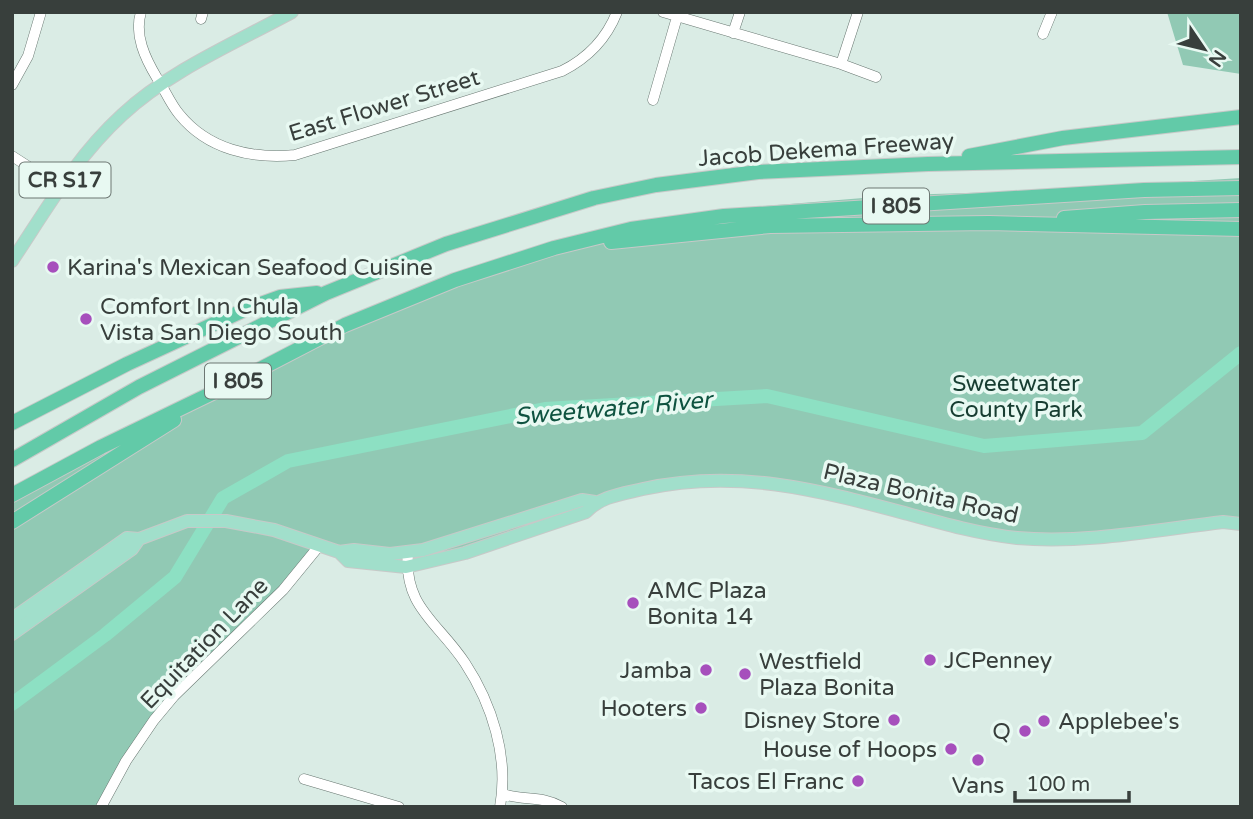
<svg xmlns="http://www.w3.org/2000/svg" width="1253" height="819" viewBox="0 0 1253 819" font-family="'Varela Round',sans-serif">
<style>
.green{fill:#91c9b4}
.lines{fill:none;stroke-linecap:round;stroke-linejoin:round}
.river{stroke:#8de0c3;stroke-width:14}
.minor-casing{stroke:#687771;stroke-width:11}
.major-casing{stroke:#c7c9c8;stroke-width:14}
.highway-casing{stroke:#c7c9c8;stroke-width:16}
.minor{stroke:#fff;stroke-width:10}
.major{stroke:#a1dfcb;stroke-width:12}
.highway{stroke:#62caa8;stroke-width:14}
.poi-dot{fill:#a64fbc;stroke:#e8f9f2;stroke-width:2.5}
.labels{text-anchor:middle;stroke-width:7;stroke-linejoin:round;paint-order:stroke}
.shield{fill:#e8f9f2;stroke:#6d7773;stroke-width:2}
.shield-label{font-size:21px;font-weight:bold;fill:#383f3c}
.street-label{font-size:23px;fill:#383f3c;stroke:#e8f9f2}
.poi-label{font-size:23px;fill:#383f3c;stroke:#e8f9f2;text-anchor:start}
.park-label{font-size:23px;fill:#173d31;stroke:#e8f9f2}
.water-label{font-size:24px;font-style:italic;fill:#0e5340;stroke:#e8f9f2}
</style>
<rect width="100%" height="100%" fill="#daece5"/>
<path class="green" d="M1167,12H1241V74L1183,65Z
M1241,178V524L1029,539L807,488L670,484L440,555L405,563L316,545L283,591L176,693L99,807H12V502L103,451L344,326L455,280L728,209L900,195L1034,191Z"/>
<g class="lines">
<path class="river" d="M12,704L105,635L175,577L223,498L288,461L545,409L767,396L984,446L1142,433L1241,353"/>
<g class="minor-casing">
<path id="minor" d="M141,12C134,35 145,58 157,78C165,90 170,103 179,114C208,150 252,159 295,155L562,71C588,58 606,40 617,12
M663,12L841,64L876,77
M201,19L203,12
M733,33L740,12
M1043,34L1052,12
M841,64L858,12
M12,85L28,56L41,12
M653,100L677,17
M12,156L60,187
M408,552C403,607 438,622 465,663C492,704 509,757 500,807
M304,779L399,807
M503,794C524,801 541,795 562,807
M101,807L126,761L154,720L174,696L283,590L319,546"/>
</g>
<g class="major-casing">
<path id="major" d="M12,261C46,210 76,157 122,115C169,71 235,43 292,12
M339,552L354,550L390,554L423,550L582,500L595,502
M12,619L127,538L139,539L187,521H226L274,530L339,552L348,561L406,567L465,553L586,512C601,496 622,494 643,489C737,468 818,490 908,514C944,524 980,534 1017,538C1085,544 1155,530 1223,522L1241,524
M12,634L132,549L139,539"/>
</g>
<g class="highway-casing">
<path id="highway" d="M969,156L1063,138L1241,117
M1064,218L1145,212L1241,210
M611,242L770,226L989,223L1241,229
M12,423L127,364L242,311L280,297L317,293
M12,460L139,387L326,293L446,244L594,198L656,185L758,172L928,164L1241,157
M12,495L101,447L235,382L345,325L455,280L554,248L631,229L724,216L1144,190L1241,188
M12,522L174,420"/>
</g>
<use href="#minor" class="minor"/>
<use href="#major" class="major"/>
<use href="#highway" class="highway"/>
</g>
<g class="poi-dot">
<circle cx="53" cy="267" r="7"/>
<circle cx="86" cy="319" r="7"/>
<circle cx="633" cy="603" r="7"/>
<circle cx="930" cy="660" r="7"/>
<circle cx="706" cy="670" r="7"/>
<circle cx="745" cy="674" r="7"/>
<circle cx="701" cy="708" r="7"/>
<circle cx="894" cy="720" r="7"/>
<circle cx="1044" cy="721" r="7"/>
<circle cx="1025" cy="731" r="7"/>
<circle cx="951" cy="749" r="7"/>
<circle cx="978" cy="760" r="7"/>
<circle cx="858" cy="781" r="7"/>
</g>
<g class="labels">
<g class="shield">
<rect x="19.5" y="162.5" width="91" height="35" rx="5"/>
<rect x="863" y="188.5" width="66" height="35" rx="5"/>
<rect x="205" y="363.5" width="66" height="35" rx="5"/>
</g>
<g class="shield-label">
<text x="65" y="187">CR S17</text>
<text x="896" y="213">I 805</text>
<text x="238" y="388">I 805</text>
</g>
<g class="street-label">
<text transform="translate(384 105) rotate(-17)" y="8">East Flower Street</text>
<text transform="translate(826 149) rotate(-4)" y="8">Jacob Dekema Freeway</text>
<text transform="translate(921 493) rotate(13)" y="8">Plaza Bonita Road</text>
<text transform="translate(204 643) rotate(-46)" y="8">Equitation Lane</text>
</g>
<g class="poi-label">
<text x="67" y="275">Karina's Mexican Seafood Cuisine</text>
<text x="100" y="314">Comfort Inn Chula<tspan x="100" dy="26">Vista San Diego South</tspan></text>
<text x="647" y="598">AMC Plaza<tspan x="647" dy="26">Bonita 14</tspan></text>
<text x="944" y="668">JCPenney</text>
<text x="759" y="669">Westfield<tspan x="759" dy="26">Plaza Bonita</tspan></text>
<text x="692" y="678" text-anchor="end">Jamba</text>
<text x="687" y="716" text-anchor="end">Hooters</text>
<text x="880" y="728" text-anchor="end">Disney Store</text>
<text x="1058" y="729">Applebee's</text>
<text x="1011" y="739" text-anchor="end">Q</text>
<text x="937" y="757" text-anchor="end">House of Hoops</text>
<text x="844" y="789" text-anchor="end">Tacos El Franc</text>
<text x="978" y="793" text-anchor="middle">Vans</text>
</g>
<g class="park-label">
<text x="1016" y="391">Sweetwater<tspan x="1016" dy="26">County Park</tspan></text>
</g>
<g class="water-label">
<text transform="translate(613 408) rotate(-5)" y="8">Sweetwater River</text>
</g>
</g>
<rect width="1253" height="819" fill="none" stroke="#383f3c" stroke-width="28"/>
<g transform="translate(1204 49) rotate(125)" stroke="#e8f9f2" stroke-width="5" paint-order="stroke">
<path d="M0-5L12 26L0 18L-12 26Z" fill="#383f3c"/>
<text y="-10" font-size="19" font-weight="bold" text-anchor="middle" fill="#383f3c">N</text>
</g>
<path d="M1015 791v10h114v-10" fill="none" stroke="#383f3c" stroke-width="3.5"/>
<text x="1026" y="791" font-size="21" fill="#383f3c" stroke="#e8f9f2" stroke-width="5" paint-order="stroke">100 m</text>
</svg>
